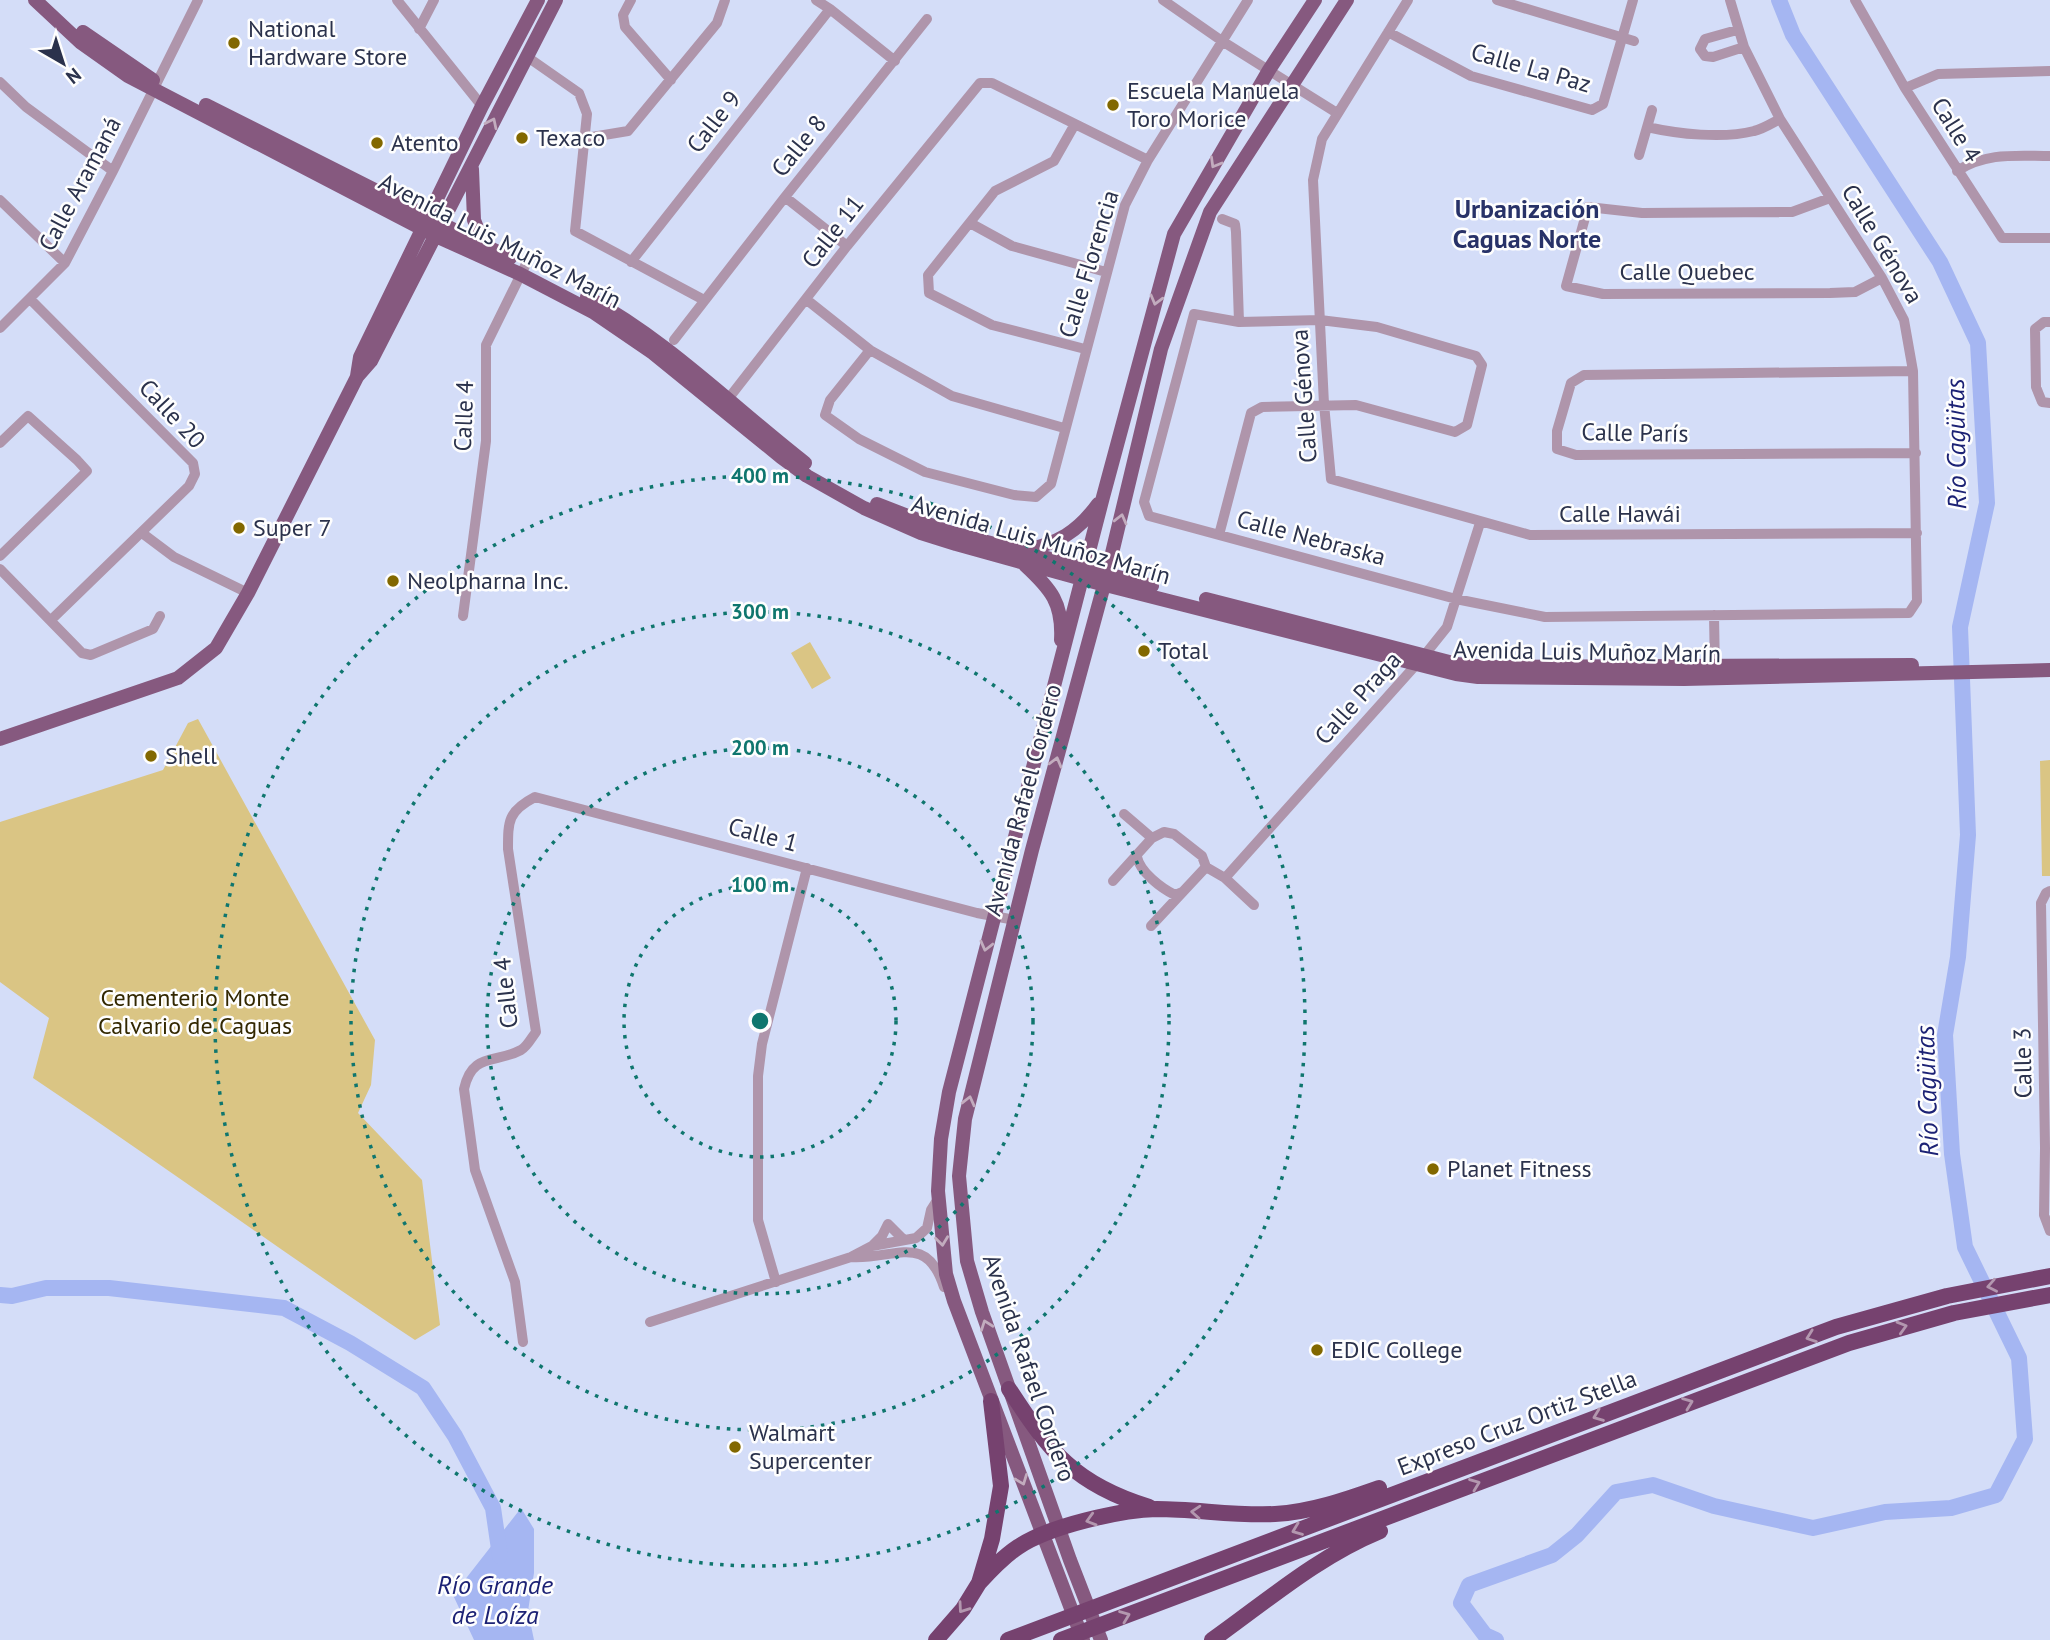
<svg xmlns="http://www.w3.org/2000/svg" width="2050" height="1640" viewBox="0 0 2050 1640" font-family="'PT Sans',sans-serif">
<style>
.green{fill:#dac584}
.water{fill:#a5b6f2}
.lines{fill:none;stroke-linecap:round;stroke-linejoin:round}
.river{stroke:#a5b6f2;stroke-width:16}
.minor{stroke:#af95ab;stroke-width:10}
.major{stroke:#86597f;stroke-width:14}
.highway{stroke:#76426f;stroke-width:16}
.oneway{stroke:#c2acbe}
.oneway2{stroke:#b397af}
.ring{fill:none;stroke:#0f766e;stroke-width:3.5;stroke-dasharray:3.5 7}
.poi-dot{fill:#826800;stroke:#fefefe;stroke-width:2.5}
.labels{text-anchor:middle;stroke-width:5;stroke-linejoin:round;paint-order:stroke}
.poi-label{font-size:24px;fill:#2b324c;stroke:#fefefe;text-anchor:start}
.street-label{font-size:24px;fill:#2b324c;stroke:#fefefe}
.park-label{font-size:24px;fill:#332801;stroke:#fefefe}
.neighbourhood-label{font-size:26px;font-weight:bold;fill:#283268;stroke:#fefefe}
.water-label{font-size:26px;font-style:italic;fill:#1c2275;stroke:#fefefe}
.centre{fill:#0f766e;stroke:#fefefe;stroke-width:3.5}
.ring-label{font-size:21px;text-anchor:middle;font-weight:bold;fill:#0f766e;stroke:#fefefe;stroke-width:5;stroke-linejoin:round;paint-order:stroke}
</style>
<rect width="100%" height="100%" fill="#d4ddf8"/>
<path class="green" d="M810,642L831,678L812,689L791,653Z
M198,719L375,1040L371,1085L358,1113L422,1180L440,1325L415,1340C286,1255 162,1164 33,1078L49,1018L0,982V822L163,770L188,723Z
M2050,760V876H2042L2040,761Z"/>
<path class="water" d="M521,1508L534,1529V1573L528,1611L534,1640H474L453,1595Z"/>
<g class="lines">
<path class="river" d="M0,1295L12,1296L46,1288H109L284,1308L350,1343L423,1388L455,1436L493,1508L500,1556
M1496,1640L1485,1635L1461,1603L1469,1585L1552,1555L1577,1535L1616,1492L1653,1485L1714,1506L1813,1528L1885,1512L1951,1508L1996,1495L2025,1439L2019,1358L1965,1247L1952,1154L1945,1035L1958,957L1968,835L1960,627L1987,503L1978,343L1940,262L1793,35L1779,0"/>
<path class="minor" d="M397,0L482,106
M631,0L623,15L625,27L671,80
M816,0L830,9L895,61
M1163,0L1222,41L1337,113
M1408,0L1322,139L1313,180L1324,404L1331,479L1530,535L1917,533
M1497,0L1634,41
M1855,0L1905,88L2002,238H2050
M419,29L434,0
M1737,30L1705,39L1700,49L1705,56L1713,57L1744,47
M1388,32L1471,76L1592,110L1603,104L1633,0
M526,56L579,93L587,114L575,231L704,300
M0,82L26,107L113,171
M1905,88L1938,74L2050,71
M1075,124L1054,161L995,191L928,275L929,293L992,325L1085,349
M1647,127C1678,134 1723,139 1754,131C1763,129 1772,123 1780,119
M586,138L628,131L717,23L725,0
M1639,155L1652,110
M1957,171C1987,152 2016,156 2050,156
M785,197L847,246
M1830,198L1792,212L1642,213L1588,207L1566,286L1603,294L1830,293L1855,292L1882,278
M0,200L65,263
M1222,219L1235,224L1236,232L1239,322
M970,223L1012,246L1106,272
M631,262L830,9
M30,299L193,463L195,474L189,486L51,620
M807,300L870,350L952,396L1064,428
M2050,322H2044L2035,329L2036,387L2042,402L2050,403
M0,328L65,263L113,171L198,0
M674,340L785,197L927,19
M870,350L830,400L825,415L859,439L925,472L1014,495L1036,497L1051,484L1125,205L1148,160L1248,0
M1913,371L1584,375L1571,383L1557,431V449L1576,455L1916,453
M725,403L847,246L980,83H992L1148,160
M0,443L28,416L77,460L87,471L0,556
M142,533L174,557L248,593
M1219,535L1251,413L1262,407L1356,405L1455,432L1467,425L1482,365L1476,356L1377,327L1320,320L1239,322L1194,314L1144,502L1149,516L1456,599L1545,617L1909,613L1917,601L1913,371L1904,320L1882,278L1780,119L1744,47L1730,0
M0,569L82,653L91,655L153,629L160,616
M1714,615L1715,672
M463,616L486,441V345L525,266
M1124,814L1152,838
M1137,857C1140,872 1161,888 1175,895L1182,892
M1225,878L1423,657L1447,627L1480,523
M1113,881L1152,838L1164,832L1174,834L1202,856L1206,867L1225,878L1254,905
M2050,891L2046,893L2041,903L2045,1148L2044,1215L2050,1231
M1151,926L1206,867
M872,1246L882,1236L888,1224L904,1240
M851,1257C894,1260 926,1231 944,1287
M776,1282L758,1220V1076L762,1044L807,868
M650,1322L851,1257L872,1246L916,1238L927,1228L931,1210L938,1199
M523,1342L515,1282L475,1170L464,1089C472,1052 495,1064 521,1050C527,1047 532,1037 536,1032L508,849C508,821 508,811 535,797L977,913L1015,920"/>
<path class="major" d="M35,0L80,42L128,76L436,236L520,274L593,312L653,353L781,457L807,476L864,508L921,533L956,544L1082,579L1456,674L1478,677L1684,679L2050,670
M83,32L153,80
M206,105L510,258
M472,169L474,220L484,246
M587,297C667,340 733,407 805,463
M357,376L360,357L482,106L538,0
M877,504L949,532L1152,586
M1023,551C1058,543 1077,533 1098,504
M1025,565C1051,589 1063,603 1061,640
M1206,599L1457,664L1485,667L1912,665
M0,739L178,678L216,648L248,593L357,377L371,361L556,0
M1083,1640L954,1301L946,1274L938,1191L941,1139L949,1092L1103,497L1174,234L1269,70L1315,0
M1101,1640L1070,1560L982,1312L967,1261L959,1176L965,1119L1032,850L1107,574L1161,349L1210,212L1347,0"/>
<path class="highway" d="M1009,1389C1050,1452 1074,1484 1149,1507
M979,1583C991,1570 1003,1557 1018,1547C1049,1526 1120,1510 1157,1509C1196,1509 1235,1516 1275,1514C1311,1512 1345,1500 1379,1488
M936,1640L963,1609L979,1583L992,1539L1001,1486L991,1401
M1008,1640L1836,1327L1947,1296L2050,1276
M1061,1640L1849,1343L1954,1313L2050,1295
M1212,1640C1267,1601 1317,1557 1380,1531"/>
</g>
<defs><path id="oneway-chevron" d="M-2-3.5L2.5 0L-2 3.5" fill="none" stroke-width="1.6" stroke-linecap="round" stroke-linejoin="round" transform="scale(1.75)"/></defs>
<g class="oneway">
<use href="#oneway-chevron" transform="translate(492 123) rotate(-64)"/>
<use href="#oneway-chevron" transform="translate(1215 163) rotate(120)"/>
<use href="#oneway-chevron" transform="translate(1156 300) rotate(105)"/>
<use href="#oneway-chevron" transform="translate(1121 519) rotate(-76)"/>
<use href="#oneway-chevron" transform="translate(1056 762) rotate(-75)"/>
<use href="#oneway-chevron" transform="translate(986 946) rotate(104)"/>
<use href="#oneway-chevron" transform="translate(969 1101) rotate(-76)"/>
<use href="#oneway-chevron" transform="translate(942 1241) rotate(83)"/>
<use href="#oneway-chevron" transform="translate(986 1325) rotate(-110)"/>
<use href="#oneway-chevron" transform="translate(1022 1480) rotate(69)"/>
</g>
<g class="oneway2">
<use href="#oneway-chevron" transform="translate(1992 1286) rotate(169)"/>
<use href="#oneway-chevron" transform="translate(1902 1327) rotate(-16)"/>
<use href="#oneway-chevron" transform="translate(1811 1337) rotate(160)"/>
<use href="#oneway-chevron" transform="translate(1688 1403) rotate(-21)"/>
<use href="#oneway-chevron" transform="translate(1598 1416) rotate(159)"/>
<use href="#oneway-chevron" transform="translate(1475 1484) rotate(-21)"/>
<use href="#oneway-chevron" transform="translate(1196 1512) rotate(-176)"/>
<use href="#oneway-chevron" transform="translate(1091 1520) rotate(164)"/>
<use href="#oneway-chevron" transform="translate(1297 1530) rotate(159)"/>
<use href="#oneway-chevron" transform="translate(963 1608) rotate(125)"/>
<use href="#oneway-chevron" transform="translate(1125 1616) rotate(-21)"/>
</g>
<g class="ring">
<circle cx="760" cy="1021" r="136"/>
<circle cx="760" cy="1021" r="273"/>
<circle cx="760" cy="1021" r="409"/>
<circle cx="760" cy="1021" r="545"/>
</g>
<g class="poi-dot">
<circle cx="234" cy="43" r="7"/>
<circle cx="1113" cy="105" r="7"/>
<circle cx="522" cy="138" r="7"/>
<circle cx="377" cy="143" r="7"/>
<circle cx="239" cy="528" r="7"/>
<circle cx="393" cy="581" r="7"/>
<circle cx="1144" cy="651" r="7"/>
<circle cx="151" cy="756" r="7"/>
<circle cx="1433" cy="1169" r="7"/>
<circle cx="1317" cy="1350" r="7"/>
<circle cx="735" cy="1447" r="7"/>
</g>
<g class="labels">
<g class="poi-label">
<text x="248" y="37">National<tspan x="248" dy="28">Hardware Store</tspan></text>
<text x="1127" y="99">Escuela Manuela<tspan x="1127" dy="28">Toro Morice</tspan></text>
<text x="536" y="146">Texaco</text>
<text x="391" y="151">Atento</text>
<text x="253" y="536">Super 7</text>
<text x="407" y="589">Neolpharna Inc.</text>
<text x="1158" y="659">Total</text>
<text x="165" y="764">Shell</text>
<text x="1447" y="1177">Planet Fitness</text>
<text x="1331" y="1358">EDIC College</text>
<text x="749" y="1441">Walmart<tspan x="749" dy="28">Supercenter</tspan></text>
</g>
<g class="street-label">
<text transform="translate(1531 68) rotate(16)" y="8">Calle La Paz</text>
<text transform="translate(714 122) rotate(-52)" y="8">Calle 9</text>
<text transform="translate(1956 130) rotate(58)" y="8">Calle 4</text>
<text transform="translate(799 146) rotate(-51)" y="8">Calle 8</text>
<text transform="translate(80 184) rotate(-62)" y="8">Calle Aramaná</text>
<text transform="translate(833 232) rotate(-52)" y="8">Calle 11</text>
<text transform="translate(500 241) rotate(27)" y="8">Avenida Luis Muñoz Marín</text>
<text transform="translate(1882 244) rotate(59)" y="8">Calle Génova</text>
<text transform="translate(1089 264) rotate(-73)" y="8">Calle Florencia</text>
<text x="1687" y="280">Calle Quebec</text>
<text transform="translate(1304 396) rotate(-94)" y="8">Calle Génova</text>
<text transform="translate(172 414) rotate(47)" y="8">Calle 20</text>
<text transform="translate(464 416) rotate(-88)" y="8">Calle 4</text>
<text transform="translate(1635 433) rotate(1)" y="8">Calle París</text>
<text x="1620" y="522">Calle Hawái</text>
<text transform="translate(1311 538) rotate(15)" y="8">Calle Nebraska</text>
<text transform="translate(1041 540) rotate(16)" y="8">Avenida Luis Muñoz Marín</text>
<text transform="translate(1587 652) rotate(1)" y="8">Avenida Luis Muñoz Marín</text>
<text transform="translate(1358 698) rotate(-48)" y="8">Calle Praga</text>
<text transform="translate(1023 800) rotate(-75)" y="8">Avenida Rafael Cordero</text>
<text transform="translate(763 835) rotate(15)" y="8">Calle 1</text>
<text transform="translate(506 993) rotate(-96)" y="8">Calle 4</text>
<text transform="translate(2023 1063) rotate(-91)" y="8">Calle 3</text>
<text transform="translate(1029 1368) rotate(71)" y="8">Avenida Rafael Cordero</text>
<text transform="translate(1517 1423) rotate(-21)" y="8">Expreso Cruz Ortiz Stella</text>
</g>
<g class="park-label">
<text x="195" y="1006">Cementerio Monte<tspan x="195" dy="28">Calvario de Caguas</tspan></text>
</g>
<g class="neighbourhood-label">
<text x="1527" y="218">Urbanización<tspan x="1527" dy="30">Caguas Norte</tspan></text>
</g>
<g class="water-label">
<text transform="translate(1956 444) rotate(-91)" y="9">Río Cagüitas</text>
<text transform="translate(1927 1091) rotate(-92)" y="9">Río Cagüitas</text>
<text x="495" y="1594">Río Grande<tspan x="495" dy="30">de Loíza</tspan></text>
</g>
</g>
<circle cx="760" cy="1021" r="10" class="centre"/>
<g class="ring-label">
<text x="760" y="483">400 m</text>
<text x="760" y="619">300 m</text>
<text x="760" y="755">200 m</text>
<text x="760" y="892">100 m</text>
</g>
<g transform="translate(63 63) rotate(141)" stroke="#fefefe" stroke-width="5" paint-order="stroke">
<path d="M0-5L12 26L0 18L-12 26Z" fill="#2b324c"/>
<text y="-10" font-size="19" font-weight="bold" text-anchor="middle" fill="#2b324c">N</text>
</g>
</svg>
